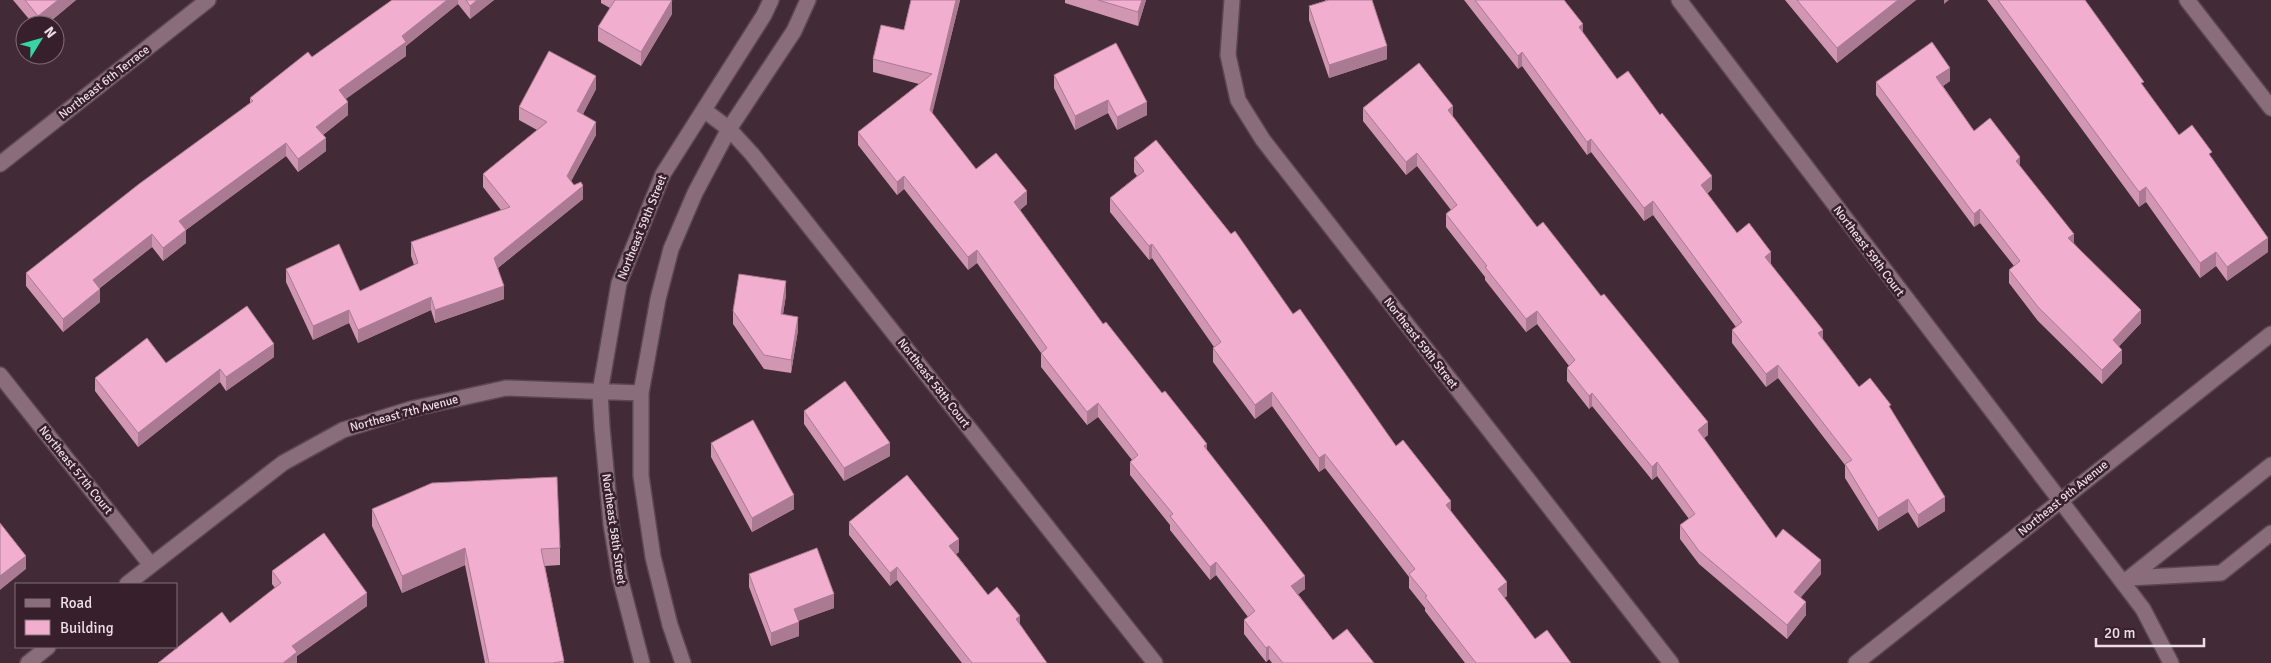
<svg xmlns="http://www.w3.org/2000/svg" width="2271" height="663" viewBox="0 0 2271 663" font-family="Signika,sans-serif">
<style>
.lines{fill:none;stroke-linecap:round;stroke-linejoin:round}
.minor-casing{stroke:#5b4751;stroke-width:18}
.minor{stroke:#896d7a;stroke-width:15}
.wall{fill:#d096b2}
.shaded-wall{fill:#a97a91}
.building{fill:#f2aecf;stroke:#a97a91}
.labels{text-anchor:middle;stroke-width:5;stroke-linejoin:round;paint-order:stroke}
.street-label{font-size:12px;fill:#eedee6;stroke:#37202c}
</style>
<rect width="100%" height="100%" fill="#422a36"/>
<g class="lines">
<g class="minor-casing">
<path id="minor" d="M1232,0L1228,55L1238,100L1263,140L1671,663
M1679,0L2143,609L2171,663
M2187,0L2271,108
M704,110L729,129L752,154L1155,663
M0,164L208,0
M0,375L151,565
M2129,578L2221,573L2271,533
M2123,583L2271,465
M127,584L283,463L343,430L411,409L506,388L641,393
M28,663L48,647
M642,663L620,578L611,524L602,427L600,392L619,283L663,174L764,15L771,0
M683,663L670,625L653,557L641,476V393L658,299L671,249L695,193L729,129L794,31L808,0
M1856,663L2271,334"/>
</g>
<use href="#minor" class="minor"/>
</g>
<path class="wall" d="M13,0H76L46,25H34Z
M392,0H494L470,19L458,4L406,46V56L345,99L348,115L323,135L326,151L298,172L286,156L186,230V243L163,261L152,247L100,288V302L63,332L26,286V273L250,103V98L312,57Z
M601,0H671L672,14L641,66L598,41V27L610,8L601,3Z
M911,0H960L932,113L976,169L1027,204L1020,210L1103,324L1207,451L1305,589L1298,594L1333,640L1374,663H1272L1269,659L1266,662L1244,634V620L1248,617L1216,575L1210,580L1170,530V525L1130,475V462L1132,460L1098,417L1087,425L1041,367V353L977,263L968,270L904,189L897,195L858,145V132L919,84L873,72V59L904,30Z
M1065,0H1146L1138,26L1065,3Z
M1325,0H1372L1387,59L1329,78L1309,20V6L1325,1Z
M1464,0H1564L1583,34L1617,79L1712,189L1707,194L1737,233L1771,264L1823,339L1859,387L1891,409L1945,511L1918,528L1908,512L1878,531L1845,478V465L1778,378L1766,387L1732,343V330L1736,327L1653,215L1644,221L1591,152L1587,155L1522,66L1518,69Z
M1785,0H1916L1837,63Z
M1987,0H2085L2144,87L2179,135L2212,158L2268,252L2227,281L2216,266L2200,278L2146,202L2139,207Z
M1054,75L1147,115L1117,130L1108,113L1075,130L1054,88Z
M1950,81L1943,86L1974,131L2020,167L2074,243L2141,323L2119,346L2122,363L2102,384L2038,321L2009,283V270L2014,266L1980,223L1974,227L1876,95V82Z
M596,89L583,114L596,135L571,181L583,199L498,268L504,299L435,323L431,310L358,343L349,323L313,340L286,282V269L360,291L414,265L411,256V242L501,210L483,187V174L537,130L519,120V107Z
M1363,108L1453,117L1537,227L1708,435L1704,438L1776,538L1821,574L1801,597L1806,615L1787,639L1699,564L1680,539V525L1689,519L1657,476L1652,480L1592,406L1589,409L1567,381V368L1569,366L1537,324L1526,332L1485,280V277L1446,227V214L1451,210L1417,166L1406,175L1363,121Z
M1134,158L1293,314L1396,446L1451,511L1507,596L1504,598L1535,639L1571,663H1465L1425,611V608L1409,588V577L1325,468L1319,472L1272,406L1255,419L1213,362V348L1214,347L1152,258L1149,260L1110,212V198L1137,176L1134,172Z
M786,295L783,314L798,330L791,373L764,369L733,324V311Z
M274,357L226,391L220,382L138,447L95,391V378L166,363Z
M804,411L890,456L844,481L804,424Z
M711,443L794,509L752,532L711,457Z
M372,509L560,548V565L545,566L564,663H485L465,565L402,593L372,526Z
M849,522L959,552L956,554L988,595L1020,624L1047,663H962L897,580L890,586L849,535Z
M272,571L367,606L297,656V663L230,623L275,588L272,584Z
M749,574L834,608L798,621L799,636L771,646L749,587Z"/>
<path class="shaded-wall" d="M58,0H76L46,25H38V16Z
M447,0H458V4L406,46V56L339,104V90L402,36Z
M477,0H494L470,19V6Z
M672,0V14L641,66V52Z
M956,0H960L930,123V110Z
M1142,0H1146L1138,26V12Z
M1898,0H1916L1837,63V48Z
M1944,0H1949L1944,4Z
M1583,24V37L1579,27Z
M1387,46V59L1329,78V65Z
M1522,52V66L1518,69V56Z
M1950,68V81L1936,91V77Z
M596,76V89L577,125V111Z
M1108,100V113L1075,130V116Z
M348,102V115L316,140V127Z
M1147,102V115L1117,130V117Z
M1453,106V119L1448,110Z
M596,122V135L567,189V176Z
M326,138V151L298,172V159Z
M1591,139V152L1587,155V142Z
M286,143V156L179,235V221Z
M1417,153V166L1406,175V162Z
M2020,157V171L2016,161Z
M904,176V189L897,195V182Z
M1712,176V189L1701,198V185Z
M583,186V199L494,271V258Z
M2146,187V202L2139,207V192Z
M1027,191V204L1014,215V202Z
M1653,201V215L1644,221V208Z
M1980,209V223L1974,227V214Z
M186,230V243L163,261V248Z
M152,234V247L93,293V280Z
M2074,234V247L2068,238Z
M2268,238V252L2227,281V267Z
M1152,244V258L1149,260V246Z
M977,250V263L968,270V257Z
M1771,252V266L1765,257Z
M2216,252V266L2200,278V263Z
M786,281V295L781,327V314Z
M504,286V299L435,323V310Z
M100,289V302L63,332V319Z
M431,297V310L358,343V330Z
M349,310V323L313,340V326Z
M2141,310V323L2113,353V340Z
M1537,311V324L1526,332V319Z
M798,317V330L791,373V360Z
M1823,330V343L1818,333Z
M274,344V357L226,391V377Z
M2122,350V363L2102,384V370Z
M1778,365V378L1766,387V374Z
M220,369V382L138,447V433Z
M1272,392V406L1255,419V405Z
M1592,393V406L1589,409V396Z
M1098,403V417L1087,425V412Z
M1708,422V435L1698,443V430Z
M890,443V456L844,481V468Z
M1207,444V457L1204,446Z
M1325,454V468L1319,472V458Z
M1657,462V476L1652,480V467Z
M794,495V509L752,532V518Z
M1945,497V511L1918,528V515Z
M1908,499V512L1878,531V518Z
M1451,501V515L1446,505Z
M959,539V552L949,559V546Z
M465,548V565L402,593V576Z
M26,556V569L0,590V576Z
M1821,560V574L1794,605V592Z
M1216,562V575L1210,580V567Z
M897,567V580L890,586V573Z
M1305,576V589L1291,600V586Z
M1507,582V596L1498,603V589Z
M367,593V606L297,656V663H283L292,646Z
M834,594V608L794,622V609Z
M1806,602V615L1787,639V625Z
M1020,616V630L1016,619Z
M799,622V636L771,646V633Z
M1269,646V659L1266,662V648Z"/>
<path class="building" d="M25,0H58L38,16Z
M392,0H447L402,36L406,42L339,90L348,102L316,127L326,138L298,159L286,143L179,221L186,230L163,248L152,234L93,280L100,289L63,319L26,273L139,184L253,101L250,98L308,52L312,57Z
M466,0H477L470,6Z
M615,0H672L641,52L598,27Z
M911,0H956L930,110L976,169L996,153L1027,191L1014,202L1103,324L1106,322L1162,393L1165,391L1207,444L1204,446L1305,576L1291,586L1333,640L1347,629L1374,663H1283L1269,646L1266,648L1244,620L1255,611L1216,562L1210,567L1170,516L1173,514L1130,462L1138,455L1098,403L1087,412L1041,353L1047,348L977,250L968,257L904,176L897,182L858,132L932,74L873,59L881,25L904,30Z
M1098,0H1142L1138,12Z
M1329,0H1372L1387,46L1329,65L1309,6Z
M1475,0H1564L1583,24L1579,27L1617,79L1628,71L1660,115L1662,113L1712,176L1701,185L1737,233L1749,223L1771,252L1765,257L1823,330L1818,333L1859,387L1870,378L1891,405L1889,406L1945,497L1918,515L1908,499L1878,518L1845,464L1852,460L1778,365L1766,374L1732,330L1742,322L1653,201L1644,208L1591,139L1587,142L1522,52L1518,56Z
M1797,0H1898L1837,48Z
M1998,0H2085L2144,82L2141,83L2179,135L2192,125L2212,152L2209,154L2268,238L2227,267L2216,252L2200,263L2146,187L2139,192Z
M1932,42L1950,68L1936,77L1974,131L1990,118L2020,157L2016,161L2074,234L2068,238L2141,310L2113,340L2122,350L2102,370L2038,307L2009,270L2020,261L1980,209L1974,214L1876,82Z
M1116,43L1147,102L1117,117L1108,100L1075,116L1054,75Z
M549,51L596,76L577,111L596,122L567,176L574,185L581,182L583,186L494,258L504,286L435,310L431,297L358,330L349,310L313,326L286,269L339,244L360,291L418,263L411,242L510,207L483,174L547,122L519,107Z
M1419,63L1453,106L1448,110L1537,227L1543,222L1601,296L1604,294L1708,422L1698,430L1776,538L1783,529L1821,560L1794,592L1806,602L1787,625L1699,551L1680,525L1695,514L1657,462L1652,467L1592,393L1589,396L1567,368L1575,360L1537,311L1526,319L1485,267L1487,266L1446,214L1457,205L1417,153L1406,162L1363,108Z
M1156,140L1231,234L1235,231L1293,314L1300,309L1396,446L1403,440L1451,501L1446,505L1507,582L1498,589L1535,639L1547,630L1571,663H1476L1425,597L1427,596L1409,574L1415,569L1325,454L1319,458L1272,392L1255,405L1213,348L1221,342L1152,244L1149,246L1110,198L1144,171L1134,158Z
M739,274L786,281L781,314L798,317L791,360L764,355L733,311Z
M247,306L274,344L226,377L220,369L138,433L95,378L147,338L166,363Z
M845,381L890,443L844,468L804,411Z
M753,420L794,495L752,518L711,443Z
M907,475L959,539L949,546L988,595L997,587L1020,616L1016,619L1047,663H972L897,567L890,573L849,522Z
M557,477L560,548L541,549L564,661L553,663H489L465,548L402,576L372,509L432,483Z
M0,523L26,556L0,576Z
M324,533L367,593L292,646L297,652L283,663H158L222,612L230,623L281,583L272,571Z
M817,548L834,594L794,609L799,622L771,633L749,574Z"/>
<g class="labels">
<g class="street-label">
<text transform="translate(104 82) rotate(-38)" y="4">Northeast 6th Terrace</text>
<text transform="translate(642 227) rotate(-68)" y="4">Northeast 59th Street</text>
<text transform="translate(1869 251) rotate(53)" y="4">Northeast 59th Court</text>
<text transform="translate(1421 343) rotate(52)" y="4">Northeast 59th Street</text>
<text transform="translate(934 383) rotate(52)" y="4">Northeast 58th Court</text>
<text transform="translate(404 413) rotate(-15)" y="4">Northeast 7th Avenue</text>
<text transform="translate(76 470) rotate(51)" y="4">Northeast 57th Court</text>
<text transform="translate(2063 498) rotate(-39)" y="4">Northeast 9th Avenue</text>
<text transform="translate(614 529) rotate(82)" y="4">Northeast 58th Street</text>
</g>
</g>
<rect x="15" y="583" width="162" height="65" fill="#37202c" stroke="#806c76"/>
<rect x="25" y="599" width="25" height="8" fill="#896d7a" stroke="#806c76"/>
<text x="60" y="608" font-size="15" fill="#eedee6">Road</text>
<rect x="25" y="620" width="25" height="15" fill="#f2aecf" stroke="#806c76"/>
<text x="60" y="633" font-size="15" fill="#eedee6">Building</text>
<g transform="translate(40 40) rotate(53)"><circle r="24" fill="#37202c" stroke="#806c76"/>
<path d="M0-4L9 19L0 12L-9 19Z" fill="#38d4a6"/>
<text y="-8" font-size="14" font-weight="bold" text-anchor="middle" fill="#eedee6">N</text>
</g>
<path d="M2096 638v8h108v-8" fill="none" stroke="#eedee6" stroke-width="2.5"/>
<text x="2104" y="638" font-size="15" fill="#eedee6" stroke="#37202c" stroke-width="4" paint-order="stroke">20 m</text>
</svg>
